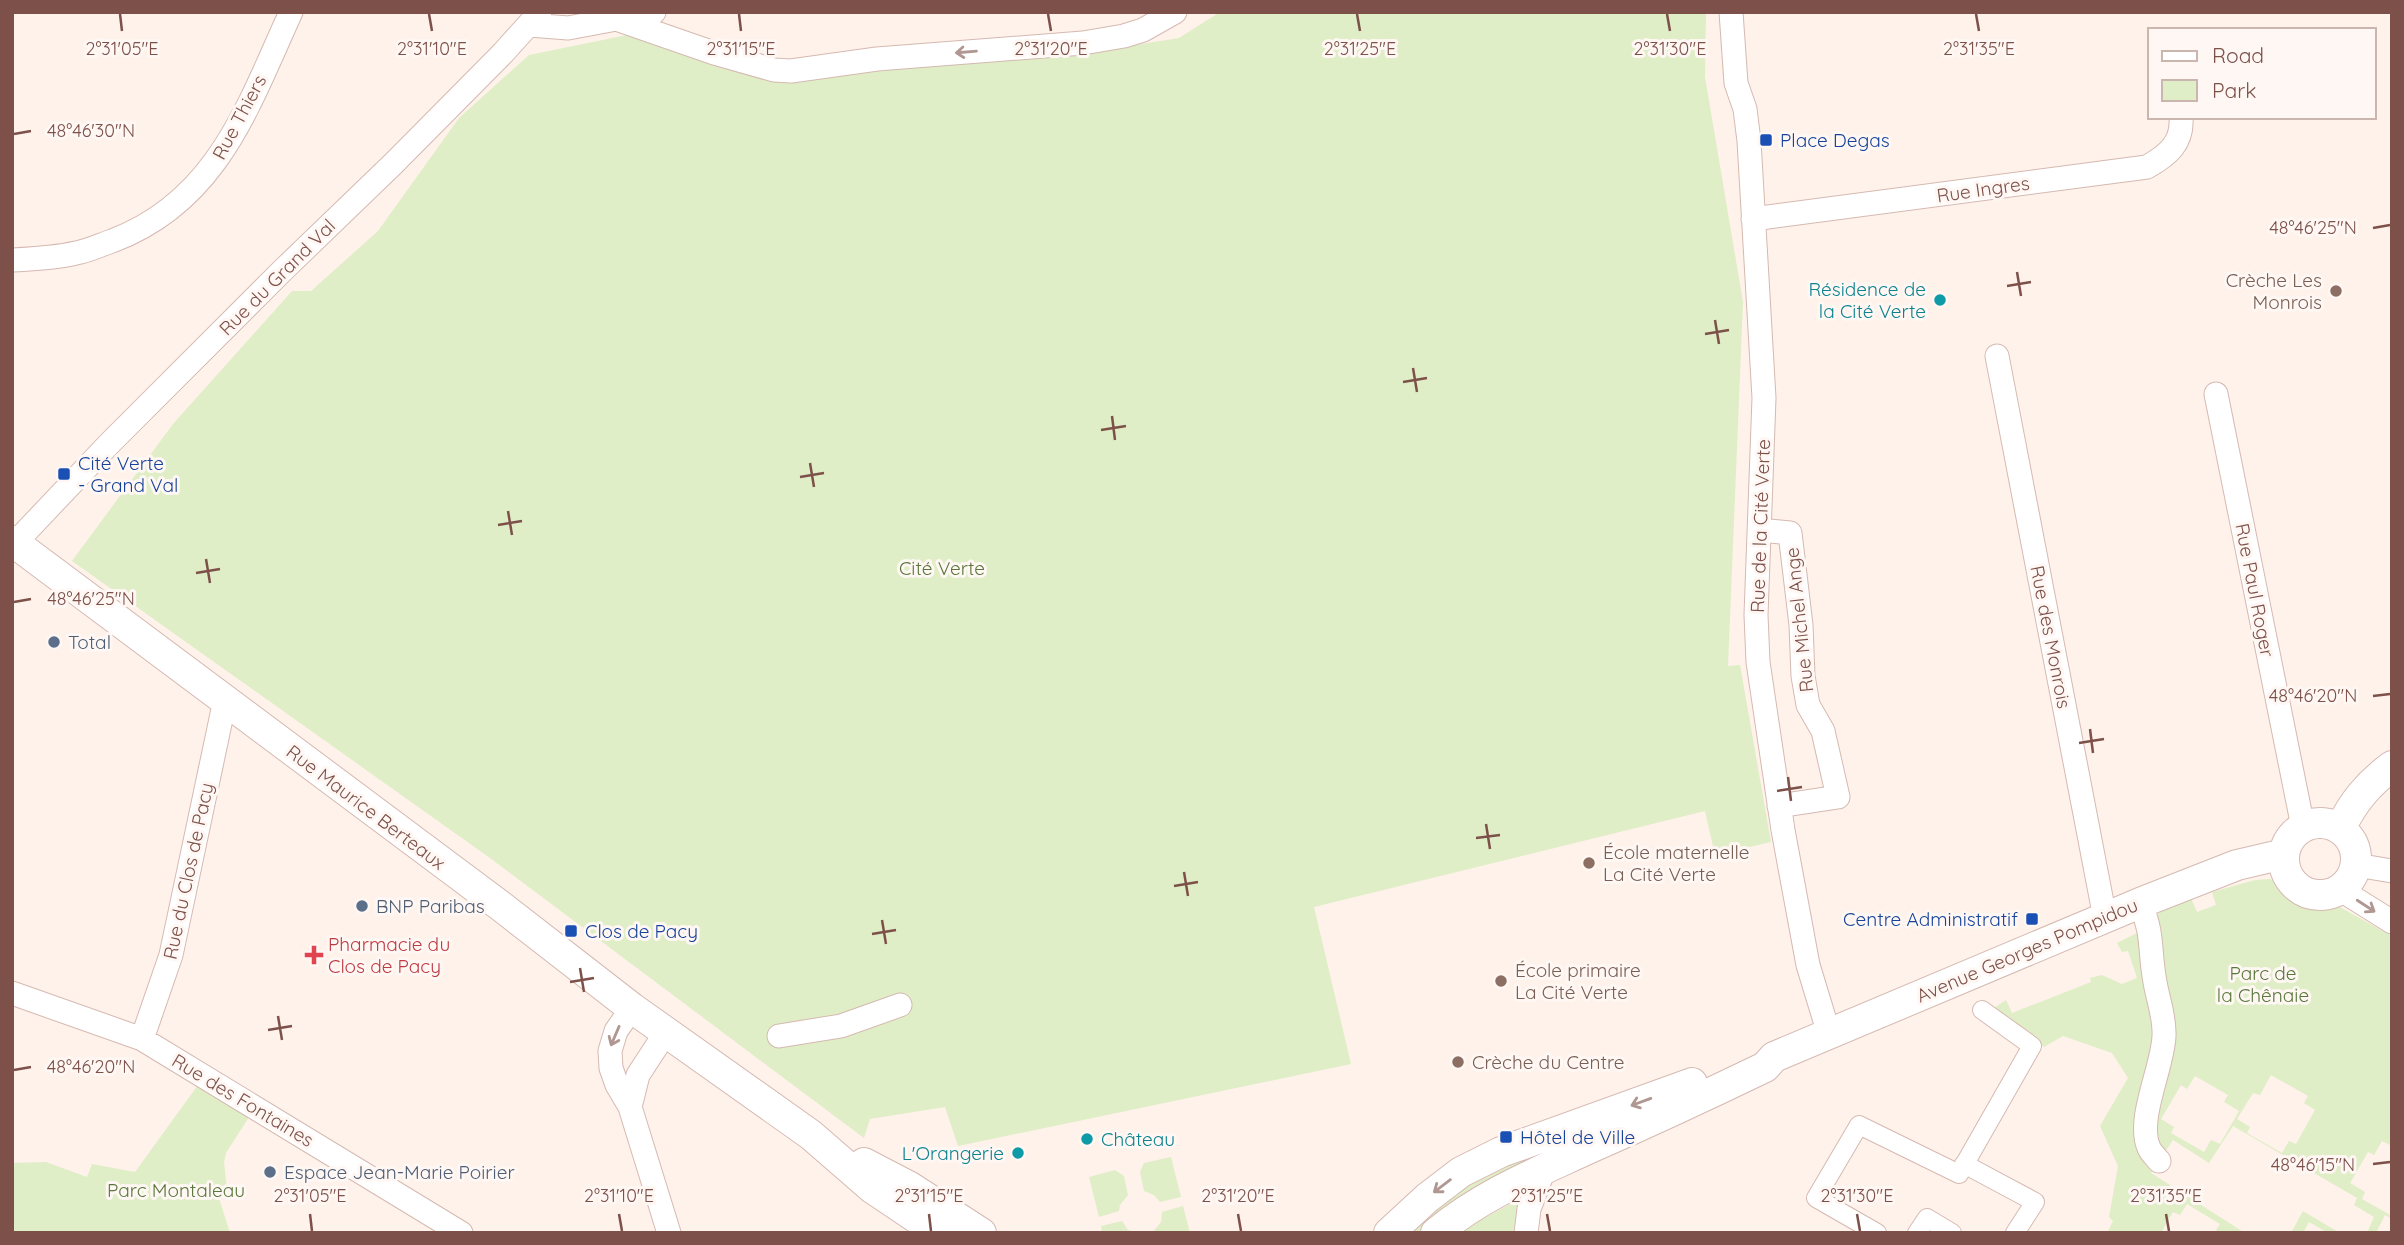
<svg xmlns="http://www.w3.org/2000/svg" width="2404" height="1245" viewBox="0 0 2404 1245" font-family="Quicksand,sans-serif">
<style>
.green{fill:#dfeec6;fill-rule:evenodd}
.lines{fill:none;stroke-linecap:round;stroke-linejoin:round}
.pedestrian-casing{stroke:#d5b9b1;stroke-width:20}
.minor-casing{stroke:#d5b9b1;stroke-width:25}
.tertiary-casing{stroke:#d5b9b1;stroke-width:32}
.pedestrian{stroke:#fff;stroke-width:18}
.minor{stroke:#fff;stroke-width:23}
.tertiary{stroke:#fff;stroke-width:30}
.oneway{stroke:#b19792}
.ticks{fill:none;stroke:#7d514a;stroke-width:2.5}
.transit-dot{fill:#1a4fb4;stroke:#fff7f3;stroke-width:2.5}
.education-dot{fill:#8d6e63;stroke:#fff7f3;stroke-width:2.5}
.culture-dot{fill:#0f9aa8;stroke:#fff7f3;stroke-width:2.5}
.service-dot{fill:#5c6f8a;stroke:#fff7f3;stroke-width:2.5}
.health-dot{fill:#e0444e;stroke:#fff7f3;stroke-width:2.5}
.labels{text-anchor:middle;stroke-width:6;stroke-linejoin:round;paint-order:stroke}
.street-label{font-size:19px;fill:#7d514a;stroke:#fff7f3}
.transit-label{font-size:19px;fill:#164399;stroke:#fff7f3;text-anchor:start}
.education-label{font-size:19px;fill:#785e54;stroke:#fff7f3;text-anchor:start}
.culture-label{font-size:19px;fill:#0d838f;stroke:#fff7f3;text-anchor:end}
.park-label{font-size:19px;fill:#59773b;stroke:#fff7f3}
.service-label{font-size:19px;fill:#4e5e75;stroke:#fff7f3;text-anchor:start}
.health-label{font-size:19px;fill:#be3a42;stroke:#fff7f3;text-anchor:start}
.ticks-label{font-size:18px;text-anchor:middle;fill:#7d514a;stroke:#fff7f3;stroke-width:6;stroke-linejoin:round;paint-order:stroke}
</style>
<rect width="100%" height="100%" fill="#fef2ea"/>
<path class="green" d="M1220,12H1706L1705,77L1743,302L1728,666L1740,665L1771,842L1715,855L1705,811L1314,907L1351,1064L958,1146L945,1107L870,1119L864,1138L490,858L72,561L173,424L292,291H311L378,231L459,118L529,55L632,34L784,76L1103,50L1179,38Z
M2270,879L2281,884L2292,896L2306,903L2336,905L2392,936V1146L2382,1141L2374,1155L2368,1152L2350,1183L2365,1192L2362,1199L2392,1216V1219L2385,1215L2376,1233H2367L2374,1217L2354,1205L2357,1198L2233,1126L2209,1163L2173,1140L2151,1173L2245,1233H2221L2216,1230L2220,1224L2187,1204L2180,1215L2173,1212L2161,1233H2107L2113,1221L2109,1217L2118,1166L2100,1126L2128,1078L2112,1053L2063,1036L2044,1047L2029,1031L1991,1010L2006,1000L2012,1013L2091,982L2090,978L2102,975L2122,984L2137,978L2128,951L2122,952L2117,943L2137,933L2168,905L2191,898L2197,912L2216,905L2212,892L2255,880ZM2271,1075L2308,1096L2304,1103L2315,1110L2296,1144L2289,1141L2282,1153L2247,1133L2250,1127L2237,1119L2253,1093L2260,1095ZM2195,1076L2228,1095L2224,1102L2239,1111L2220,1144L2211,1140L2204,1152L2171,1133L2174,1127L2161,1119L2181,1085L2187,1089Z
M198,1085L249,1117L226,1153L224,1162L227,1190L218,1195L230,1233H12V1163L46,1162L87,1177L92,1164L135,1172Z
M1544,1141L1550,1158L1422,1233H1408L1461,1188Z
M1171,1157L1181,1197L1160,1202L1154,1195L1144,1191L1140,1172L1144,1163Z
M1115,1170L1124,1176L1128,1195L1120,1205L1119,1211L1099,1217L1089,1177Z
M1519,1199L1513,1233H1463L1472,1225Z
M1183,1206L1190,1233H1152L1161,1222L1162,1212Z
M2303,1211L2340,1233H2328L2309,1222L2303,1233H2291Z
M1122,1221L1128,1230L1139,1233H1102L1101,1226Z"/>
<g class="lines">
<g class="pedestrian-casing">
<path id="pedestrian" d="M1964,1164L2035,1202L2015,1233
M1877,1233L1816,1198L1859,1125L1959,1174L2032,1046L1982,1010
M1917,1233L1927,1218L1952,1233"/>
</g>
<g class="minor-casing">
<path id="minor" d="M1731,12L1736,83L1745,109L1749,141L1764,398L1756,615L1758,662L1783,830L1808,965L1829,1034
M616,19L714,53L774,70L791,71L877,59L1083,43L1124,36L1143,30L1175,12
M530,25L568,28L654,12
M1753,219L2147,167C2168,155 2183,143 2181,117
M12,260C33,259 55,258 76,253C88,251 100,245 112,241C217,202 248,106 291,12
M1997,356L2105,918
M2216,394L2303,827
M1760,530L1790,533L1801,625L1803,676L1808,705L1823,731L1838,797L1779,806
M15,543L108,445L282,271L393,164L503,53L540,12
M2356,865L2392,871
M2341,890L2392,922
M2140,903C2154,934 2149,951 2155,982C2158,1000 2165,1017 2164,1036C2163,1067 2136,1120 2149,1148C2151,1153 2156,1157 2159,1161
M12,993L142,1039L461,1233
M632,1008L616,1031L610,1051L611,1068L617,1085L630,1107L669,1233
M779,1036L841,1026L900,1005
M142,1039L171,955L225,700
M630,1107L638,1075L666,1032
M1526,1233L1529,1209L1545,1167"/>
</g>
<g class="tertiary-casing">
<path id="tertiary" d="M12,541L502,907L632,1008L811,1135L872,1188L939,1233
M2284 859a36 36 0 1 1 72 0a36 36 0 1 1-72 0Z
M2340,829C2353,802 2368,784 2392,766
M864,1163L910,1187L981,1233
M1389,1233L1427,1198L1461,1172L1501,1152L1692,1083
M1436,1233C1483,1194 1536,1173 1590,1148C1649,1122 1707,1095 1765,1067L1774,1057L2140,903L2237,865L2284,854"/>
</g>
<use href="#pedestrian" class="pedestrian"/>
<use href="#minor" class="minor"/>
<use href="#tertiary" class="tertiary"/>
</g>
<defs><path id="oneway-shaft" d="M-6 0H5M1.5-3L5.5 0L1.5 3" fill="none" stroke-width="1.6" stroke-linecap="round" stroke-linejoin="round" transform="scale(1.75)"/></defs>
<g class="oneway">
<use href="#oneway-shaft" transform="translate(966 52) rotate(175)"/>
<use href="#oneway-shaft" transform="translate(2366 906) rotate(33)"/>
<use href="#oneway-shaft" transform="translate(615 1036) rotate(113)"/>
<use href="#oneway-shaft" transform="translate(1641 1102) rotate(160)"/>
<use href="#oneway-shaft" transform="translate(1442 1186) rotate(143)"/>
</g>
<path class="ticks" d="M120,14L122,31M429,14L432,31M739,14L741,31M1048,14L1051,31M1357,14L1360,31M1667,14L1670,31M1976,14L1979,31M14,134L31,131M2373,228L2390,225M2017,272L2021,296M2007,286L2031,282M1715,320L1719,344M1705,334L1729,330M1413,368L1417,392M1403,382L1427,378M1112,416L1115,440M1101,430L1126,426M810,463L814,487M800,477L824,473M508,511L512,535M498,525L522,521M206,559L210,583M196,573L220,569M14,602L31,599M2373,696L2390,694M2090,729L2093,753M2079,743L2104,739M1788,777L1791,801M1777,791L1802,787M1486,824L1490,849M1476,838L1500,835M1184,872L1188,896M1174,886L1198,882M882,920L886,944M872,934L896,930M580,968L584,992M570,982L594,978M278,1016L282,1040M268,1030L292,1026M14,1070L31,1067M2373,1164L2390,1162M310,1214L312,1231M619,1214L622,1231M929,1214L931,1231M1238,1214L1241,1231M1547,1214L1550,1231M1857,1214L1860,1231M2166,1214L2169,1231"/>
<g class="transit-dot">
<rect x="1759" y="133" width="14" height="14" rx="3.5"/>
<rect x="57" y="467" width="14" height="14" rx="3.5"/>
<rect x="2025" y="912" width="14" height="14" rx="3.5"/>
<rect x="564" y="924" width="14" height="14" rx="3.5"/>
<rect x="1499" y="1130" width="14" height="14" rx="3.5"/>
</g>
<g class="education-dot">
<circle cx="2336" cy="291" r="7"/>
<circle cx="1589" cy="863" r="7"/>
<circle cx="1501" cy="981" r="7"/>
<circle cx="1458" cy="1062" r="7"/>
</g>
<g class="culture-dot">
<circle cx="1940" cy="300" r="7"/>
<circle cx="1087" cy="1139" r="7"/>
<circle cx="1018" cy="1153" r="7"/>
</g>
<g class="service-dot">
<circle cx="54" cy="642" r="7"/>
<circle cx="362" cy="906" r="7"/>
<circle cx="270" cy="1172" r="7"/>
</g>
<path class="health-dot" d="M310.5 944.5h7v7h7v7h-7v7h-7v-7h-7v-7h7z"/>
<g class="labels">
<g class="street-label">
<text transform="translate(239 117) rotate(-62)" y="7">Rue Thiers</text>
<text transform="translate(1983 189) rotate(-8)" y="7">Rue Ingres</text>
<text transform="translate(277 277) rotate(-45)" y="7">Rue du Grand Val</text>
<text transform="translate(1760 526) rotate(-88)" y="7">Rue de la Cité Verte</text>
<text transform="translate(2255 590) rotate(79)" y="7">Rue Paul Roger</text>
<text transform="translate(1799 620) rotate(-96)" y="7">Rue Michel Ange</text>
<text transform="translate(2051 637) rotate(79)" y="7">Rue des Monrois</text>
<text transform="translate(366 807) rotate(37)" y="7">Rue Maurice Berteaux</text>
<text transform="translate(188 871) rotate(-78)" y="7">Rue du Clos de Pacy</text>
<text transform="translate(2027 950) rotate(-23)" y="7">Avenue Georges Pompidou</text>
<text transform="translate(243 1100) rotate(31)" y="7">Rue des Fontaines</text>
</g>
<g class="transit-label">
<text x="1780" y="147">Place Degas</text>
<text x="78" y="470">Cité Verte<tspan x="78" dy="22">- Grand Val</tspan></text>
<text x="2018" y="926" text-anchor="end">Centre Administratif</text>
<text x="585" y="938">Clos de Pacy</text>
<text x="1520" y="1144">Hôtel de Ville</text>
</g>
<g class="education-label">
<text x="2322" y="287" text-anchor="end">Crèche Les<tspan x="2322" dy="22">Monrois</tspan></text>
<text x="1603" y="859">École maternelle<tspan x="1603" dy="22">La Cité Verte</tspan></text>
<text x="1515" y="977">École primaire<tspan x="1515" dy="22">La Cité Verte</tspan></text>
<text x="1472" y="1069">Crèche du Centre</text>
</g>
<g class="culture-label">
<text x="1926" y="296">Résidence de<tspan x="1926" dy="22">la Cité Verte</tspan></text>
<text x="1101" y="1146" text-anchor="start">Château</text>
<text x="1004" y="1160">L'Orangerie</text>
</g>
<g class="park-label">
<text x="942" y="575">Cité Verte</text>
<text x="2263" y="980">Parc de<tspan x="2263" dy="22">la Chênaie</tspan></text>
<text x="176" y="1197">Parc Montaleau</text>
</g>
<g class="service-label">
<text x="68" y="649">Total</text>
<text x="376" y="913">BNP Paribas</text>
<text x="284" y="1179">Espace Jean-Marie Poirier</text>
</g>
<g class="health-label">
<text x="328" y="951">Pharmacie du<tspan x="328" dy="22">Clos de Pacy</tspan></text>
</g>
</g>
<g class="ticks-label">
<text x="122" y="55">2°31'05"E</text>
<text x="432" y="55">2°31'10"E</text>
<text x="741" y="55">2°31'15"E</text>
<text x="1051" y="55">2°31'20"E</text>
<text x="1360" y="55">2°31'25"E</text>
<text x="1670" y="55">2°31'30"E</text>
<text x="1979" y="55">2°31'35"E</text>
<text x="91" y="137">48°46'30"N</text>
<text x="2313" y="234">48°46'25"N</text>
<text x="91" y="605">48°46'25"N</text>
<text x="2313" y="702">48°46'20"N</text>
<text x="91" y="1073">48°46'20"N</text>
<text x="2313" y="1171">48°46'15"N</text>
<text x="310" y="1202">2°31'05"E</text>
<text x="619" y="1202">2°31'10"E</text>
<text x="929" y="1202">2°31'15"E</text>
<text x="1238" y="1202">2°31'20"E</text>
<text x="1547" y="1202">2°31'25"E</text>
<text x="1857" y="1202">2°31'30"E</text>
<text x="2166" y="1202">2°31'35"E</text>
</g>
<rect width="2404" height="1245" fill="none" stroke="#7d514a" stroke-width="28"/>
<rect x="2148" y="28" width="228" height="91" fill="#fff7f3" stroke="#cbb5af" stroke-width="2"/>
<rect x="2162" y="51" width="35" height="10" fill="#ffffff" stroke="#cbb5af" stroke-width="2"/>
<text x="2212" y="63" font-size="21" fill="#7d514a">Road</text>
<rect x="2162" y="80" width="35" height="21" fill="#dfeec6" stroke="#cbb5af" stroke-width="2"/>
<text x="2212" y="98" font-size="21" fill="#7d514a">Park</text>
</svg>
